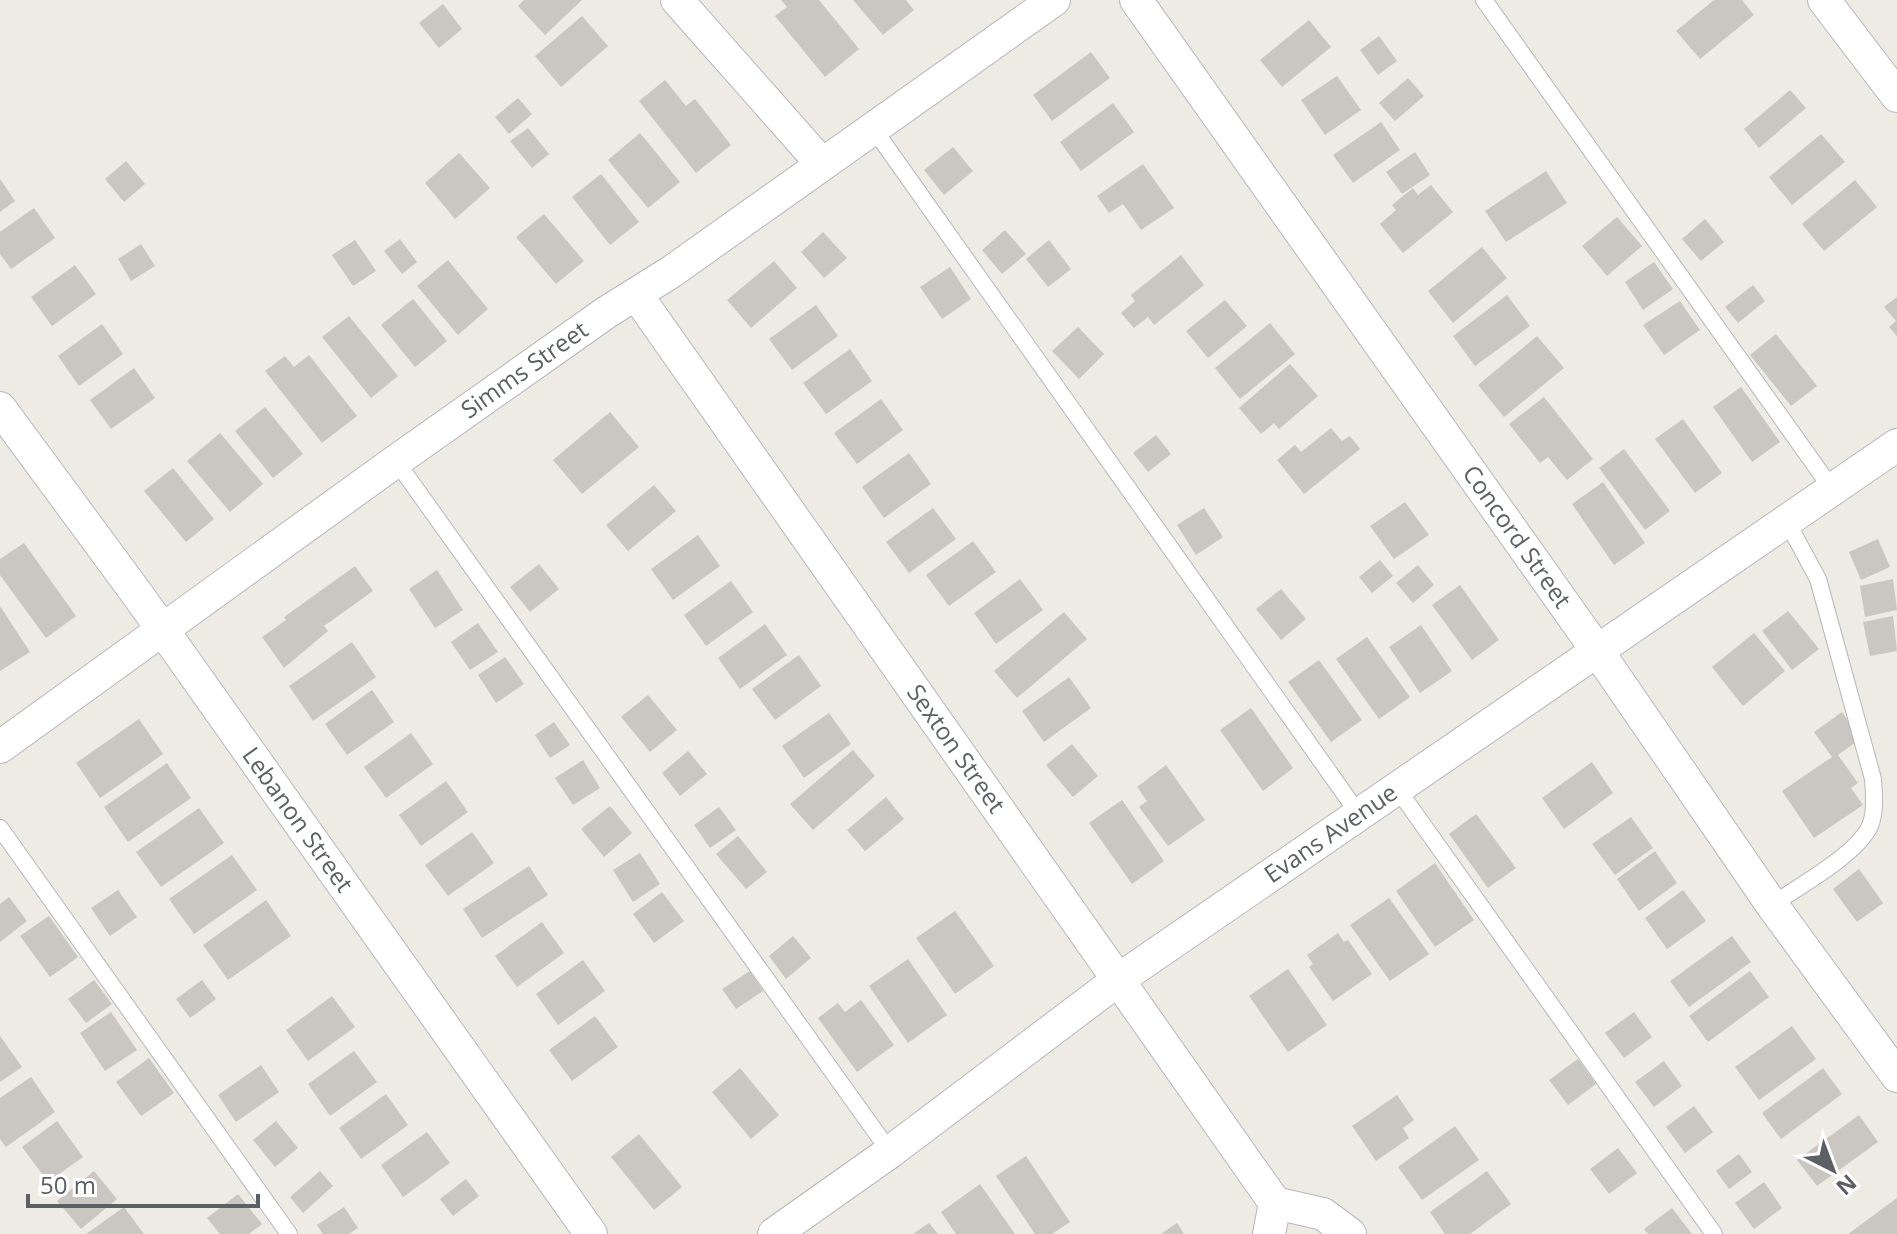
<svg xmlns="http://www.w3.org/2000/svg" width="1897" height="1234" viewBox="0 0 1897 1234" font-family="'Open Sans',sans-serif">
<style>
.building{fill:#cac6c2}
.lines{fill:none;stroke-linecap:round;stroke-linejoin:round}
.service-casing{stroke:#b5b7bb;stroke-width:18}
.minor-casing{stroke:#b5b7bb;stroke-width:34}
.service{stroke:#fff;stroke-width:16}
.minor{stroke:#fff;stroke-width:32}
.labels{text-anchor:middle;stroke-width:7;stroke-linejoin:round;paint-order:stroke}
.street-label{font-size:24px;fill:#5c6064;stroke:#fff}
</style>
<rect width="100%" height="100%" fill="#eeebe4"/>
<path class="building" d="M524,0H582L545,35L518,6Z
M781,0H819L859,49L825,77L775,16L787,7Z
M853,0H906L914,10L883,35Z
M1714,0H1742L1754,15L1700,59L1676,31Z
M443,4L462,29L439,48L419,23Z
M582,16L608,46L561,87L535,56Z
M1309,20L1331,47L1282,87L1260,60Z
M1379,36L1397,61L1378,75L1360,50Z
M1091,52L1110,78L1052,121L1033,95Z
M1337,76L1361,110L1325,135L1301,100Z
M1408,78L1424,96L1395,121L1379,103Z
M665,80L686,106L695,99L731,145L696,173L639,101Z
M1790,90L1806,108L1759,148L1744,129Z
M518,98L532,114L509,134L495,117Z
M1113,103L1134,132L1081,171L1060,142Z
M1381,122L1400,150L1353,183L1333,155Z
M528,128L549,154L532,168L510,141Z
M640,133L680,182L648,208L608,160Z
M1821,134L1845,162L1792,205L1769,177Z
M953,147L973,171L944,195L924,170Z
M1415,152L1430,175L1402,194L1386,172Z
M459,153L490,188L455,219L425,183Z
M126,161L145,184L124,202L105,179Z
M1143,164L1174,208L1141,230L1123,204L1109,213L1097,196Z
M1546,171L1567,203L1506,242L1485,211Z
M601,174L639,222L610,245L572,197Z
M0,179L15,201L0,212Z
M1855,180L1877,207L1824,251L1802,224Z
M1431,185L1453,212L1403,253L1380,224L1396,210L1392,205L1413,188L1418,195Z
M34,208L55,238L11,269L0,254V232Z
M544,214L584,261L556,284L516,237Z
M1617,217L1642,246L1607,276L1582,246Z
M1705,219L1724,242L1701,261L1682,239Z
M1005,230L1026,254L1002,274L982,250Z
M823,232L847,258L824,278L801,252Z
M400,239L417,262L402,274L384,251Z
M355,240L376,271L353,286L332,255Z
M1049,240L1071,269L1048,287L1026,259Z
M141,244L155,266L131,281L118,259Z
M1482,247L1507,278L1453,323L1428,291Z
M1181,255L1204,285L1154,325L1148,317L1134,328L1121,313L1135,301L1131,295Z
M448,260L488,309L458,335L417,286Z
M774,261L797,288L751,328L727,300Z
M1654,262L1673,289L1643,310L1625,282Z
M75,265L96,294L52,326L31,297Z
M950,267L971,299L942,319L920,287Z
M1753,285L1765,301L1738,323L1725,307Z
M1507,295L1530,326L1475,366L1453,336Z
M1897,297V336L1889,327L1896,321L1884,307Z
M413,299L447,341L415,367L381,325Z
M1225,300L1247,326L1208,358L1186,331Z
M1680,301L1700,330L1664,355L1643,325Z
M816,305L838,336L792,370L769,339Z
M349,316L398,376L371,398L322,337Z
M1270,323L1295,354L1240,399L1215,368Z
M102,324L123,354L79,386L58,356Z
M1078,327L1104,354L1079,379L1052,351Z
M1776,334L1817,386L1791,406L1750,355Z
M1537,336L1564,368L1504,417L1478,385Z
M850,349L872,381L826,414L803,383Z
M309,355L357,416L322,443L265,371L285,356L294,367Z
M1290,364L1318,396L1279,429L1274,423L1261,434L1239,408Z
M134,368L155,398L111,429L90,400Z
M1741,387L1780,442L1752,462L1713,407Z
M1544,397L1593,459L1567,480L1548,457L1540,463L1509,424Z
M881,399L903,430L857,464L834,433Z
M265,407L303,454L273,478L235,431Z
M610,412L639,447L582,494L553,460Z
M1683,419L1722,473L1695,493L1655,439Z
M1331,428L1342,441L1350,436L1360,449L1304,494L1277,460L1295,445L1301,452Z
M220,433L263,484L230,512L187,461Z
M1156,435L1171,454L1148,472L1133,453Z
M1624,449L1670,511L1645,530L1599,468Z
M909,453L931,484L884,518L862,487Z
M173,468L214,519L186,542L144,491Z
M1603,482L1645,543L1614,565L1572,504Z
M654,485L676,511L628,551L606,525Z
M1405,502L1429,535L1394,559L1370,526Z
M933,508L956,539L909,573L886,542Z
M1204,508L1223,537L1196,555L1177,525Z
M698,535L720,566L673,600L651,569Z
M1878,539L1890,567L1861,580L1849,552Z
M973,541L996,572L949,606L926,575Z
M24,543L76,616L46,638L0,575V559Z
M1380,560L1393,576L1372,593L1359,577Z
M539,564L559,589L530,612L510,587Z
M1418,565L1434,585L1413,603L1396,583Z
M355,566L373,591L324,626L328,631L284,668L262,637L286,620L284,617Z
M437,570L463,610L435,628L409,589Z
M1020,579L1043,610L996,644L974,613Z
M1893,579L1897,610L1865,617L1860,586Z
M731,581L753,612L706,646L684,615Z
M1460,585L1499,640L1472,660L1432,605Z
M1281,589L1306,619L1281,640L1256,609Z
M0,606L30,652L0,671Z
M1788,611L1819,649L1792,670L1762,631Z
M1064,612L1087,639L1017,698L994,671Z
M1893,616L1897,651L1870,656L1863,622Z
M478,623L498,652L470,670L451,642Z
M765,624L787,655L740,689L718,658Z
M1421,625L1452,671L1420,693L1389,647Z
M1754,633L1785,671L1743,706L1712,667Z
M1367,637L1410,697L1379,719L1336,659Z
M352,642L376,677L313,721L289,686Z
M799,655L821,686L775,720L752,689Z
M505,657L524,684L496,703L478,675Z
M1319,660L1362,720L1331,742L1288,682Z
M1069,677L1091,708L1044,742L1022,711Z
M372,690L394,722L347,755L325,724Z
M648,695L677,730L650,752L621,717Z
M1251,708L1293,768L1263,791L1220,730Z
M1842,712L1860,739L1838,755L1858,783L1851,788L1863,805L1814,838L1782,791L1832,757L1814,732Z
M829,713L851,744L804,778L782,746Z
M139,719L163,754L100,798L76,763Z
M554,722L570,745L550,758L535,735Z
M411,733L433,764L386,798L364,767Z
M1072,744L1098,776L1073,797L1046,765Z
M853,750L875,776L813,830L790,804Z
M688,751L707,774L680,796L662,773Z
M583,760L600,788L573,805L555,778Z
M1592,762L1613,793L1564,829L1542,798Z
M167,763L191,798L128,842L104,807Z
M1166,765L1205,820L1168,846L1139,807L1147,801L1137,787Z
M446,781L468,812L421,846L399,815Z
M886,797L904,819L865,851L847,830Z
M1122,800L1164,861L1132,884L1089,823Z
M610,806L632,833L604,857L581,829Z
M719,807L736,830L710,848L694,825Z
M199,808L224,843L161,887L136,852Z
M1476,814L1516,868L1488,888L1449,834Z
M1631,817L1653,848L1615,875L1592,844Z
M472,832L494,863L448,896L425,865Z
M738,836L767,872L746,889L716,854Z
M1655,851L1677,883L1639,911L1617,879Z
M640,853L660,884L633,902L613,870Z
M232,855L257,890L194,934L169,899Z
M1435,863L1474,920L1435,947L1396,891Z
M529,866L548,895L482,938L463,909Z
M1859,869L1883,903L1857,922L1833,889Z
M118,890L137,917L110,936L91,908Z
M1683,890L1706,921L1667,949L1645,918Z
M662,892L684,921L654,943L633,914Z
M9,897L27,921L0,942V904Z
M1389,898L1429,954L1390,981L1350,925Z
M266,900L291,936L228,980L203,945Z
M955,911L994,966L955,994L916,938Z
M49,916L78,957L50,977L20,936Z
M542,922L564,953L517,987L495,956Z
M1338,933L1344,942L1348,940L1372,974L1333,1001L1309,967L1313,964L1307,955Z
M793,936L811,958L786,979L769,956Z
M1732,936L1751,962L1689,1007L1670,981Z
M908,959L947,1015L908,1043L869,986Z
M583,960L605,991L558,1025L536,994Z
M1288,969L1327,1025L1288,1052L1249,996Z
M750,971L763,991L736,1009L722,989Z
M1750,971L1769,997L1708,1042L1689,1016Z
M94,980L112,1004L86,1023L68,999Z
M202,980L216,999L190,1018L176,999Z
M332,996L355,1027L308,1061L286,1030Z
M861,1000L894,1045L857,1072L818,1018L838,1003L845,1012Z
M111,1012L137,1050L105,1071L80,1033Z
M1634,1012L1652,1037L1624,1058L1605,1033Z
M595,1016L618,1047L572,1081L549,1050Z
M1792,1026L1816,1059L1759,1100L1735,1067Z
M0,1036L22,1067L0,1082Z
M354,1051L377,1082L330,1116L308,1084Z
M149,1058L174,1093L141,1116L116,1082Z
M1578,1059L1596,1084L1568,1105L1549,1080Z
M1664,1061L1682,1086L1654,1107L1635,1082Z
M261,1065L279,1092L236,1122L218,1095Z
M740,1068L779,1115L751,1139L712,1092Z
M1823,1068L1842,1094L1781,1139L1762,1113Z
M31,1077L55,1112L6,1147L0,1139V1098Z
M386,1094L408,1125L361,1159L339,1128Z
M1397,1095L1414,1120L1403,1128L1409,1138L1376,1161L1352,1126Z
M1694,1106L1713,1132L1685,1153L1666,1127Z
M1859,1115L1878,1142L1817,1186L1797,1160Z
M57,1121L83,1157L48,1182L22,1147Z
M276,1121L298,1148L275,1167L253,1140Z
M1455,1126L1479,1160L1422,1200L1398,1167Z
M427,1132L450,1163L403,1197L381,1165Z
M639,1134L682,1187L654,1210L611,1157Z
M1618,1148L1637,1173L1609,1194L1590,1169Z
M1739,1154L1752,1172L1729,1189L1716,1171Z
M1026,1156L1070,1222L1052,1234H1035L996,1176Z
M94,1171L117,1199L81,1229L57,1201Z
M320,1171L333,1186L303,1213L290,1197Z
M1487,1171L1511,1204L1470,1234H1445L1430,1212Z
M466,1179L479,1196L453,1216L440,1199Z
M1764,1182L1782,1208L1754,1229L1735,1203Z
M980,1184L1015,1234H956L941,1212Z
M238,1194L262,1224L249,1234H220L207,1218Z
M1897,1198V1234H1848Z
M124,1207L144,1234H86Z
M344,1207L358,1228L349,1234H323L317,1225Z
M1672,1208L1692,1234H1648L1644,1229Z
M929,1223L938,1234H913Z
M1177,1223L1184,1234H1161Z"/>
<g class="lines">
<g class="service-casing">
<path id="service" d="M1484,0L1832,489
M873,128L1358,813
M396,461L890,1152
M1396,787L1714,1234
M0,828L289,1234
M1772,905C1799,886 1853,857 1869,828C1876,814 1874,795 1873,779L1818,579L1786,520"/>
</g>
<g class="minor-casing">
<g id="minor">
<path d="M677,0L822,164"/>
<path id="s1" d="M1136,0L1596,649L1772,905L1897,1076"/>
<path d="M1824,0L1897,96"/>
<path id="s2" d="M636,294L1275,1203L1323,1214L1350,1234"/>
<path id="s3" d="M0,408L140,598L591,1234"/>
<path id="s4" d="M0,747L396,461L607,312L671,272L1054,0"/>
<path id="s5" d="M774,1234L890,1152L1118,980L1897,445"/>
<path d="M1269,1234L1275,1203"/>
</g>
</g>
<use href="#service" class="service"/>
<use href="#minor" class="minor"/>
</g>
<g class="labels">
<g class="street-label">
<text dy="8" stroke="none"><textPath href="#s4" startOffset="646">Simms Street</textPath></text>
<text dy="8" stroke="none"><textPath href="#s1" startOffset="658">Concord Street</textPath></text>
<text dy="8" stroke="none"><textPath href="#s2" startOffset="556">Sexton Street</textPath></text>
<text dy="8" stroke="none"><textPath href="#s3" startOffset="508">Lebanon Street</textPath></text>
<text dy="8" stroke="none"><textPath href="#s5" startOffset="686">Evans Avenue</textPath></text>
</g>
</g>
<g transform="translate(1833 1170) rotate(138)" stroke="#ffffff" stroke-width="6" paint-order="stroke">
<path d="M0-6L14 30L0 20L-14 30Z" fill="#5c6064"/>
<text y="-12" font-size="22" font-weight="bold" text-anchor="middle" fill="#5c6064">N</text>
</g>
<path d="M28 1194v12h230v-12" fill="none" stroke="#5c6064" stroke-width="4"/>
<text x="40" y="1194" font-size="24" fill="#5c6064" stroke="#ffffff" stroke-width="6" paint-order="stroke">50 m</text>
</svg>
